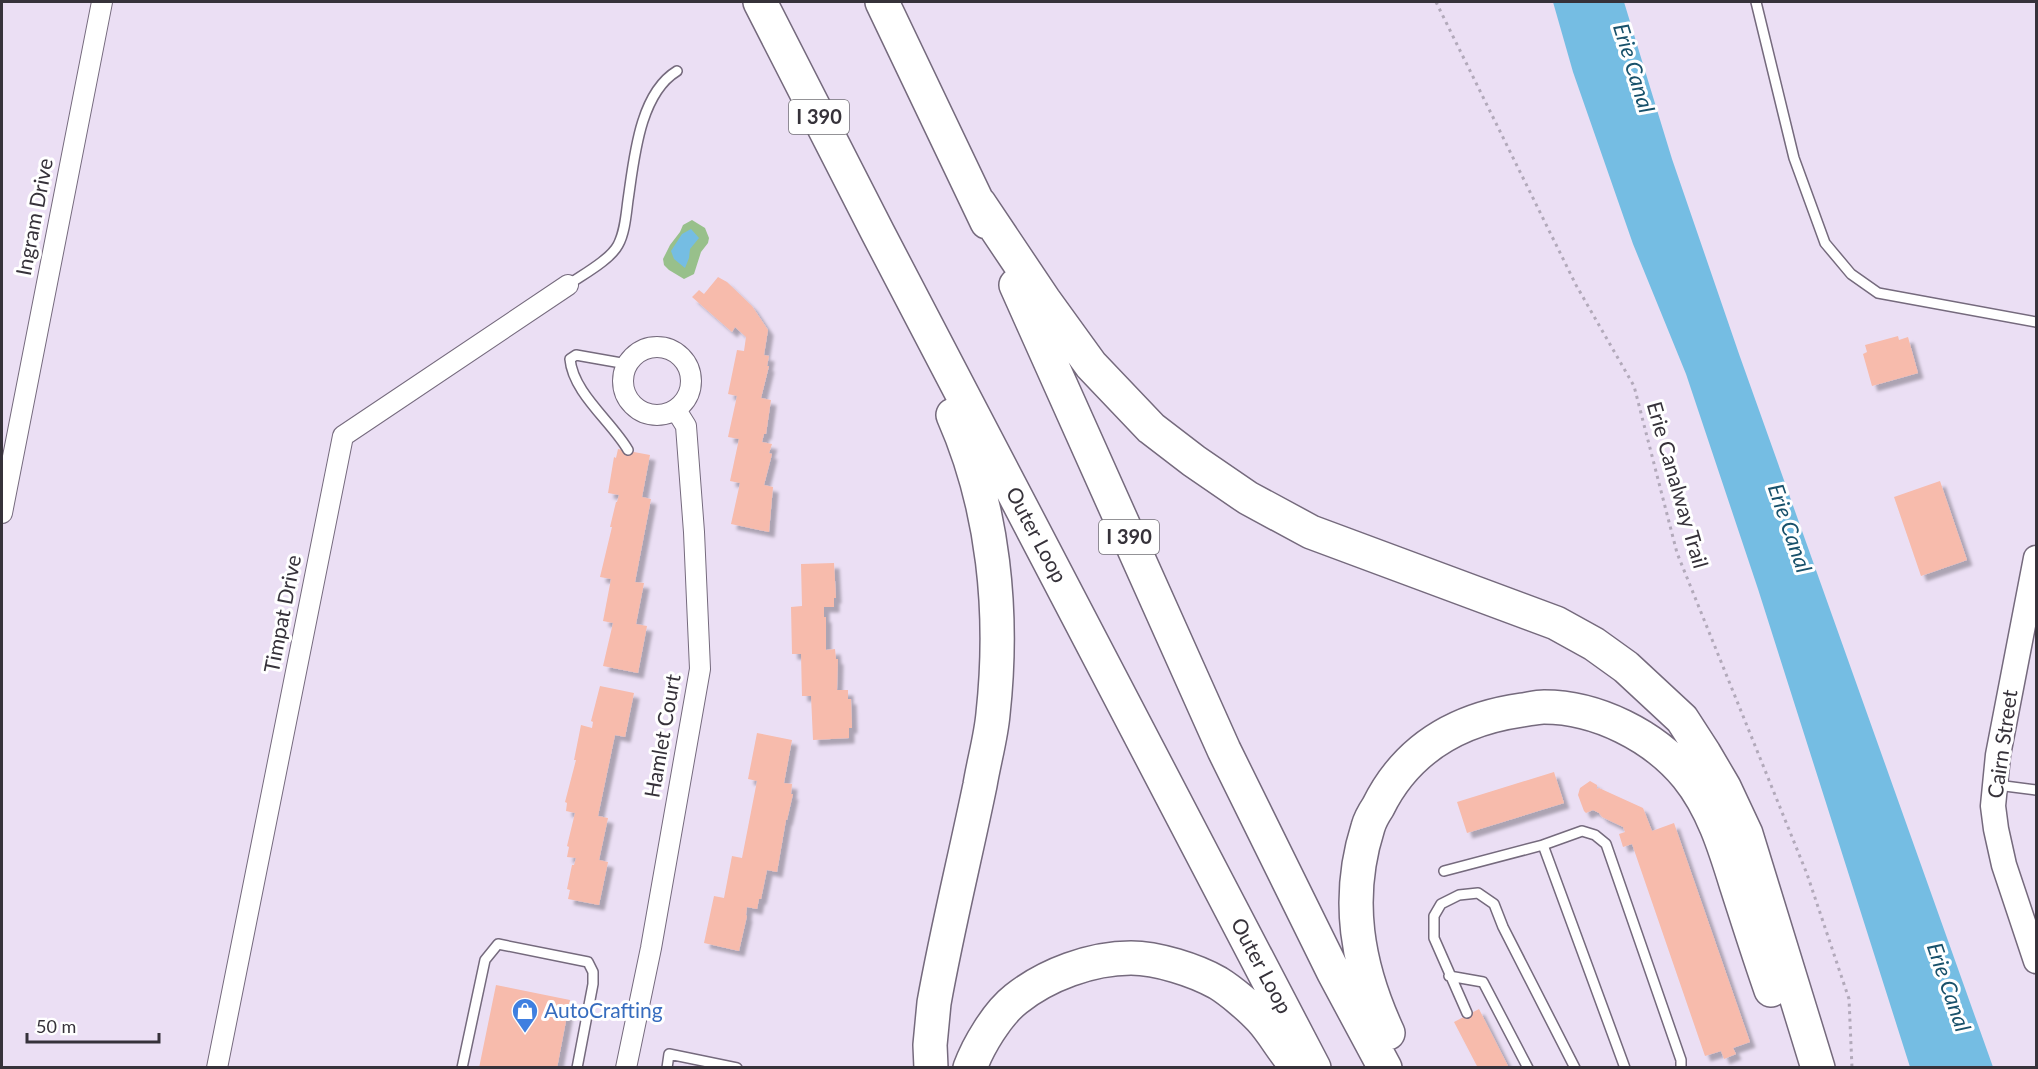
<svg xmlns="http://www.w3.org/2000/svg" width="2038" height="1069" viewBox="0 0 2038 1069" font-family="Lato,sans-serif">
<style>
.green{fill:#98c08b}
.water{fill:#75bde3}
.building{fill:#f7bbac;filter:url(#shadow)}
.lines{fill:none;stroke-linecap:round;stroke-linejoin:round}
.service-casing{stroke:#756a7d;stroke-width:12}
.minor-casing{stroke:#756a7d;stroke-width:22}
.tertiary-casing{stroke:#756a7d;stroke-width:27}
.motorway-casing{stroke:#756a7d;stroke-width:36}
.path{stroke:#b2a9ba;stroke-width:3;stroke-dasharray:3 4.5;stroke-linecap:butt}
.service{stroke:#fff;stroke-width:9}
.minor{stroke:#fff;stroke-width:20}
.tertiary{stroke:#fff;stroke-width:24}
.motorway{stroke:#fff;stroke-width:33}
.labels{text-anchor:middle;stroke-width:6;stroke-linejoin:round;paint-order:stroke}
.shield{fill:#fff;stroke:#727075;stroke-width:1.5}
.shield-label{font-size:20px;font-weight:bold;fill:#36323a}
.street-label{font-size:21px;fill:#36323a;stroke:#fff}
.shop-label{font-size:21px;fill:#366cbe;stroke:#fff;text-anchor:start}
.water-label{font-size:22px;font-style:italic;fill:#18516b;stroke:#fff}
</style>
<defs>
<filter id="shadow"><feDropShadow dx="5.5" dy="5.5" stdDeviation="1.5" flood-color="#0004"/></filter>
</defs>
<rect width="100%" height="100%" fill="#ebdff4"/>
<path class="green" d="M692,220L705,228L709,238L708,243L701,252L694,274L684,279L669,270L664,265L663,259L670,245L680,232L683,225Z"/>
<path class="water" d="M1553,2H1624L1672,159L1739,354L1993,1067H1910L1758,589L1686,374L1633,244L1573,72Z
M691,229L699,238L690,249L689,258L685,268L674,259L671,251L682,234Z"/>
<path class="building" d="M718,277L727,282L752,306L768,330L764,355L769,356L767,366H769L761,398L771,400L766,434H764L762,442L772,444L769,453L772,454L764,485L773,487L769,532L731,524L740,483L730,481L739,439L728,437L737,396L728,394L737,350L744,351L746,337L735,327L732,332L692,297L699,290L704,294Z
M1898,336L1899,340L1908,337L1918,373L1872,386L1863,354L1867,352L1865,345Z
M618,449L650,455L642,497L651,499L635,582L644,583L636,624L647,626L638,673L603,666L613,623L603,621L611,579L600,577L612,527H610L616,502H617L619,495L608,493L614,457L616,458Z
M1940,481L1967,560L1921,576L1894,497Z
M834,563L836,598H834V607H824V617H826V650L835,649L836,659H838L837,690H848V699H851L852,728H849V738L813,740L811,696H802L801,654H792L791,607L802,606L801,564Z
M600,686L634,693L625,737L615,735L598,816L608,818L599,860L608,862L599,905L568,899L570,890L567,889L572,865H574L576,858L567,857L569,847L567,846L575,813L566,811L567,803L565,802L576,760H574L581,725L592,728L593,722L591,721Z
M757,733L792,740L784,783L792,784L791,794H793L787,820H786L777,872L767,870L761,899H759L757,909L747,907L746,915L747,916L739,951L704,943L714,896L724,898L732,856L742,858L757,781L748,779Z
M1554,772L1564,803L1467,833L1457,802Z
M1590,781L1597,785V789L1599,788L1643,808L1652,831L1674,823L1750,1042L1733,1048L1736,1054L1724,1059L1721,1051L1705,1056L1632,844L1623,847L1619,834L1625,832L1623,827L1602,817L1599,813L1593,810L1586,813L1584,811L1578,795L1580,788Z
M496,985L570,1000L557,1068H479Z
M1479,1009L1509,1068H1478L1454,1022Z"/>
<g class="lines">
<g class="service-casing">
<path id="service" d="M1756,2L1794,158L1825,243L1851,274L1878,293L2036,322
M568,285C582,275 610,260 618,245C625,232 626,215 628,200C634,160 639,94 677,71
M627,364L576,355L570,359C573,393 612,422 628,450
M1997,785L2036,790
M1543,845L1625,1068
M1444,871L1543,845L1582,831L1595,835L1606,844L1681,1060V1068
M1449,976L1483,982L1528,1068
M1467,1013L1434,938V916L1441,904L1459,895L1478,893L1494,904L1503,927L1575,1068
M462,1068L485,960L498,944L588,962L593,972V984L577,1068
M667,1068L669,1054L737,1068"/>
</g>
<g class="minor-casing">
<path id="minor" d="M623 381a34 34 0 1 1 68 0a34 34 0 1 1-68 0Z
M2,513L102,2
M217,1068L343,436L568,285
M626,1068L651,948L700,669L694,532L686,426L676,410"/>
</g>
<g class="tertiary-casing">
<path id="tertiary" d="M2036,558L1998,755L1993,806L1996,829L2004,865L2036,961"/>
</g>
<g class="motorway-casing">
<path id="motorway" d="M760,2L878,233L1314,1068
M882,2L987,222
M979,203L1044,300L1091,365L1151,428L1194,461L1248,498L1311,532L1556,623L1594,644L1626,667L1682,719L1704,753L1724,787L1746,834L1818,1068
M1016,285L1224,750L1334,973L1385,1068
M1388,1033C1357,966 1345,899 1368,827C1370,820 1374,813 1378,807C1407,748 1459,719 1522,710C1529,709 1537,707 1544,707C1597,707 1654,736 1687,776C1713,808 1725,848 1737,887C1748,921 1759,956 1771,990
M931,1068L930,1045L934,1003C947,930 965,858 980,785C984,761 991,737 993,714C1004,613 994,508 953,415
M970,1068C978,1046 997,1014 1016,999C1046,975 1091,958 1131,958C1157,958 1195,970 1218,983C1231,991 1251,1008 1261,1019C1273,1032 1282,1049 1294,1063"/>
</g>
<path class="path" d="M1436,2L1576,285L1634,386L1677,553L1807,874L1849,999L1852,1068"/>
<use href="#service" class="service"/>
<use href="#minor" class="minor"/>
<use href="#tertiary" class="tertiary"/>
<use href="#motorway" class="motorway"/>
</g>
<defs>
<g id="shop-pin" transform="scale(1.35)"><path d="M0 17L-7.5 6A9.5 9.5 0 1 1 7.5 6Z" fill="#3f7fe0" stroke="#fff"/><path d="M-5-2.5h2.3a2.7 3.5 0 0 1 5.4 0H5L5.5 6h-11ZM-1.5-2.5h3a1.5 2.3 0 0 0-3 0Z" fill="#fff"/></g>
</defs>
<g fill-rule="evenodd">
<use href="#shop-pin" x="525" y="1011"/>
</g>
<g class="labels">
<g class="shield">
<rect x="789" y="100" width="60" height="34" rx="4.5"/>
<rect x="1099" y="520" width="60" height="34" rx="4.5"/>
</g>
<g class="shield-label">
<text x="819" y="124">I 390</text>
<text x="1129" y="544">I 390</text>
</g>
<g class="street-label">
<text transform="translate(35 217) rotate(-79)" y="7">Ingram Drive</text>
<text transform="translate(1677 485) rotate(74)" y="7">Erie Canalway Trail</text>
<text transform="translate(1036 535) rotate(62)" y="7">Outer Loop</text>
<text transform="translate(283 614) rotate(-79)" y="7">Timpat Drive</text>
<text transform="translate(663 736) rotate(-80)" y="7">Hamlet Court</text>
<text transform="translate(2003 744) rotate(-82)" y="7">Cairn Street</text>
<text transform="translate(1261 966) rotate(62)" y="7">Outer Loop</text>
</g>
<g class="shop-label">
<text x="544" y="1018">AutoCrafting</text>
</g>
<g class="water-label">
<text transform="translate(1634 68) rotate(73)" y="8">Erie Canal</text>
<text transform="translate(1790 528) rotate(71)" y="8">Erie Canal</text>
<text transform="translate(1949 987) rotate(71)" y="8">Erie Canal</text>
</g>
</g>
<rect width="2038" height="1069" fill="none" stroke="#36323a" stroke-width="6"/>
<path d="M27 1033v9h132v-9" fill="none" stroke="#36323a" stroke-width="3"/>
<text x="36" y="1033" font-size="18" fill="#36323a" stroke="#ffffff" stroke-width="4.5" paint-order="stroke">50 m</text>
</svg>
